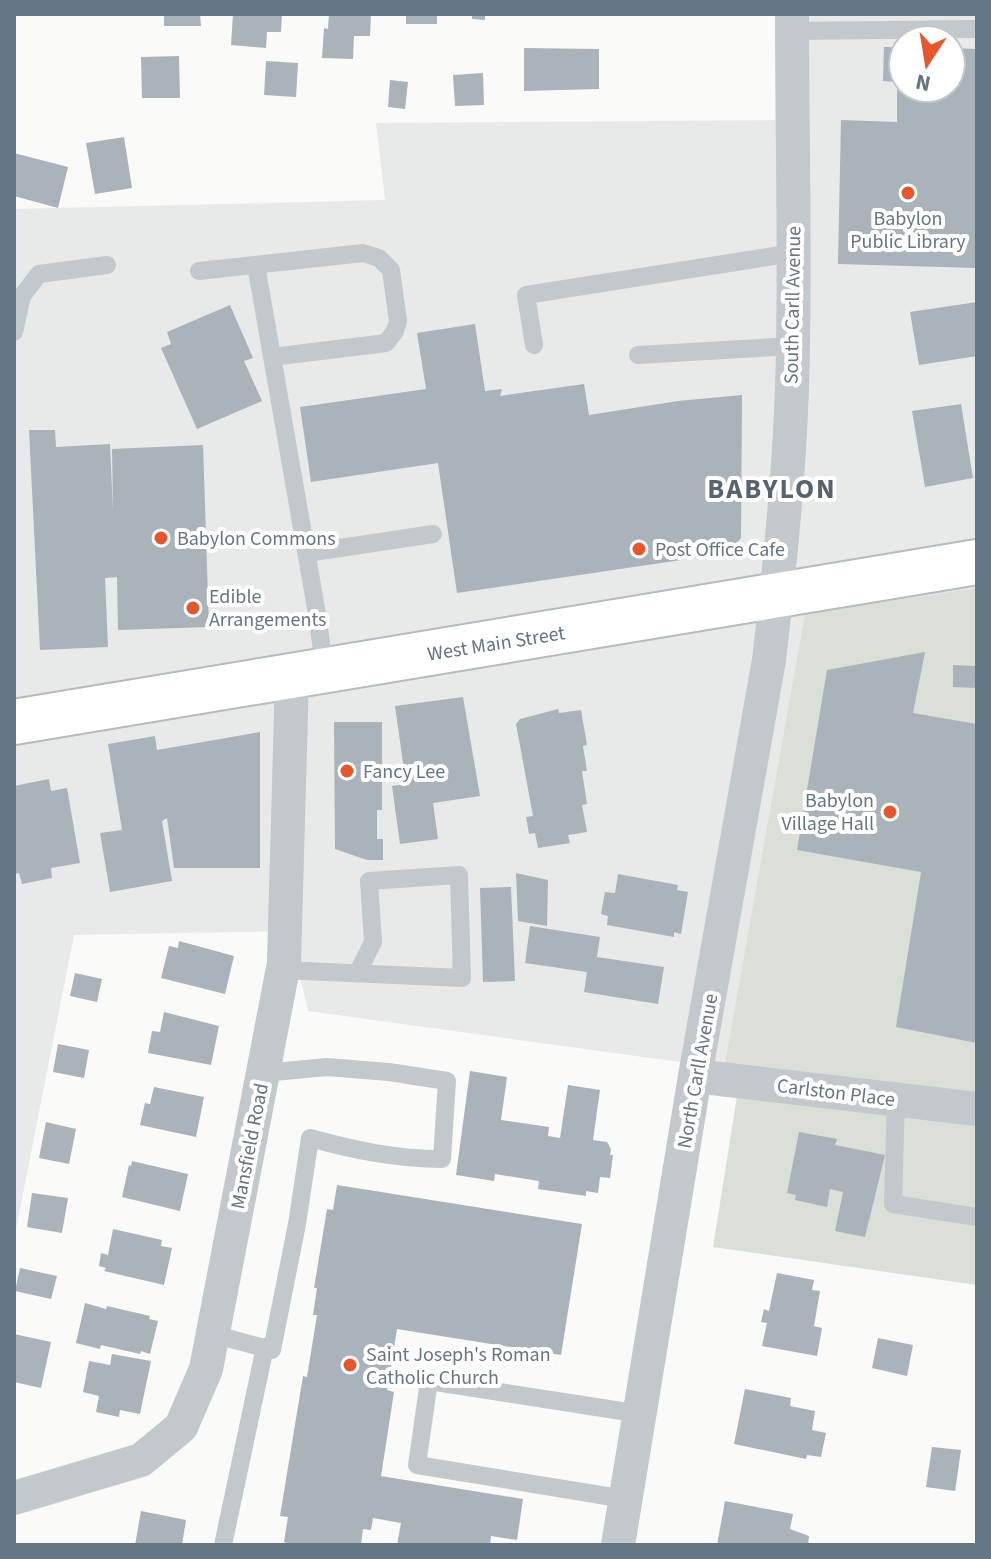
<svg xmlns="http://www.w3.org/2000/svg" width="991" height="1559" viewBox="0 0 991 1559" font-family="'Source Sans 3',sans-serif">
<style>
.built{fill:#e8e9e9;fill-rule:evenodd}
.green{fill:#dadfd7}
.building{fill:#aab3b9}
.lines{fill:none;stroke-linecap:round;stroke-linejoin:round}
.primary-casing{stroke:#b5babe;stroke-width:48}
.lane{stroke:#c3c8cc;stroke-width:18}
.street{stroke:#c3c8cc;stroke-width:34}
.primary{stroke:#fff;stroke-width:44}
.poi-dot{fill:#e4572e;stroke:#fff;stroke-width:3}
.labels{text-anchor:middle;stroke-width:8;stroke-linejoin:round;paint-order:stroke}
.poi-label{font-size:20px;fill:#657683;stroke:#fff;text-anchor:start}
.street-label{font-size:20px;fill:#657683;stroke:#fff}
.district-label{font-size:28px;font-weight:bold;letter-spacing:2px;fill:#57646e;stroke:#fff}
</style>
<rect width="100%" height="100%" fill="#fafaf8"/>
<path class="built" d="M792,14H977V588L805,613L724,1068L308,1011L290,931L74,935L14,1239V209L385,200L376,123L792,120ZM903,40H951V88H903Z"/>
<path class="green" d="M977,588V1285L713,1247L741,1071L724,1068L805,613Z"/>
<path class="building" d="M164,14H200L201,26H164Z
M233,14H282L281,32H267L266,48L231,45Z
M329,14H371L370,36H354L353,59L322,58L324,28L328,29Z
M406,14H437V24H406Z
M472,14H485V20L472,19Z
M884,47H903V88H951V48L977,49V268L838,264L841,120L897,122V82L883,81Z
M524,48L599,49V89L524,91Z
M179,56L180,98H142L141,57Z
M266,61L298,63L296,97L264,95Z
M483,73L484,105L455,106L453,75Z
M390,80L408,82L405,109L388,107Z
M124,137L132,188L95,194L86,143Z
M14,153L68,167L58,208L14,196Z
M977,302V356L919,365L910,312Z
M230,305L253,358L244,361L262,401L197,429L161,348L171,344L167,332Z
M475,324L485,391L502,389L500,396L584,384L589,415L678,401L742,395L741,538L729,553L457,593L438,463L311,482L300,407L426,389L417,333Z
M961,404L973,478L925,487L912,411Z
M29,430H55L56,447L110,444L113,512L112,449L203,445L209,627L118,630L117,577L105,578L108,647L40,650Z
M925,652L913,713L977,724V1043L896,1027L921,872L797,850L827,670Z
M953,665L977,666V688L953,687Z
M463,697L480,796L433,803L438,839L400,844L392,786L406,784L395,706Z
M558,709L559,713L581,710L587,745L583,746L587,771H582L587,804L582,805L587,832L568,835L570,843L538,848L535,833L529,834L526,817L533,816L516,724L520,719Z
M334,722H382V810H377V839H383V860H367L335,849Z
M260,732V868H174L167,818L162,821L172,881L110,892L100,833L122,830L108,744L155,736L157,750Z
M49,779L51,791L67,788L80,863L51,868L52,878L22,884L19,873L14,874V786Z
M516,873L548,880L547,926L518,921Z
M618,874L678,885L677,890L688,892L681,934L674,932V937L607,925L608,916L601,914L605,892L615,893Z
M511,887L515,981L483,982L480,888Z
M530,926L600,937L597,957L664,967L658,1004L584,992L587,972L525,963Z
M179,941L234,956L225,994L161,978L169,946L178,948Z
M75,973L102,979L97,1002L70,996Z
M164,1012L219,1026L211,1065L148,1053L152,1031L160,1032Z
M58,1044L89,1050L84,1078L53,1072Z
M470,1071L507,1077L501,1120L549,1127L548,1136L560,1138L568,1085L600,1090L593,1140L607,1142L611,1149L610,1155H613L610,1178L600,1177L598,1193L586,1191V1196L538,1189L539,1181L495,1174L494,1181L456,1175Z
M154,1087L204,1097L196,1137L140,1125L145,1103L150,1104Z
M46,1122L76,1129L69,1164L39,1158Z
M799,1132L837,1139L835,1145L885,1155L865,1237L835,1231L843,1192L830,1189L827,1207L795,1200L796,1195L787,1193Z
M132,1161L188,1174L180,1211L122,1197L129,1165L131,1166Z
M337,1185L582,1224L561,1355L397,1329L387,1390L394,1392L381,1476L523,1499L517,1540L491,1536L490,1545H397L401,1523L373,1518L371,1530L363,1529L361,1545H293L284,1542L288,1517L280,1516L303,1376L307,1377L317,1315H313L317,1288H314L327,1209L333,1210Z
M32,1193L68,1198L62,1233L27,1227Z
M113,1229L162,1240L161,1246L172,1248L164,1285L104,1271L106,1268L99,1266L101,1253L108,1255Z
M20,1268L57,1276L51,1299L15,1291Z
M777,1273L814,1280L812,1290L820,1291L814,1326L822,1328L817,1356L762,1346L767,1323L761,1322L764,1309L769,1311Z
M85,1303L106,1309L107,1306L150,1316L149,1319L158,1321L150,1354L141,1351L140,1354L101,1345L100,1349L76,1343Z
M14,1334L51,1342L41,1388L14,1382Z
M878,1338L913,1345L907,1376L872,1368Z
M112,1354L151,1361L140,1414L120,1410L119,1417L96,1412L99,1396L83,1392L89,1361L110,1365Z
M745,1389L791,1398L790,1406L815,1411L812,1430L826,1433L821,1457L807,1455L806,1459L734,1444Z
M932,1447L961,1450L955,1491L926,1487Z
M725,1501L793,1514L790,1529L809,1536L808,1545H717Z
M141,1511L186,1520L182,1545H135Z"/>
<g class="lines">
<g class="primary-casing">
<path id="primary" d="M14,722L977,562"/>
</g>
<path class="lane" d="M792,31L977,29
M256,265L316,608L325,671
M199,271L363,253L379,258L391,270L398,321L395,331L386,343L272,357
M14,332L22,296L39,274L107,265
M534,345L526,295L793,253
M638,355L793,346
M307,553L433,534
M282,970L462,978L459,875L369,881L373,942L358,972
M896,1099L893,1204L977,1217
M212,1334L272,1350L297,1224L310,1138C354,1150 396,1159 442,1159L447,1081L389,1072L327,1067L263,1073
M625,1499L417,1465L429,1381L641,1414
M223,1545L265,1347"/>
<path class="street" d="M695,1076L977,1109
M14,1498L141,1460L181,1427L206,1369L284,963L292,676
M618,1545L695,1076L769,660C781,555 792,449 793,343C795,234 792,124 792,14"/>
<use href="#primary" class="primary"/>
</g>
<g class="poi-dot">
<circle cx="908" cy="193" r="8"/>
<circle cx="161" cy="538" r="8"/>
<circle cx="639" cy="549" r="8"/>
<circle cx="193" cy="608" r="8"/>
<circle cx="347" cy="771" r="8"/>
<circle cx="890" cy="812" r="8"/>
<circle cx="350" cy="1365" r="8"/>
</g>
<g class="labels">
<g class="poi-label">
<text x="908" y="225" text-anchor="middle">Babylon<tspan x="908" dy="23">Public Library</tspan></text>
<text x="177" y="545">Babylon Commons</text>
<text x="655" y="556">Post Office Cafe</text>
<text x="209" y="603">Edible<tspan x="209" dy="23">Arrangements</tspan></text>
<text x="363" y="778">Fancy Lee</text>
<text x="874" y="807" text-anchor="end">Babylon<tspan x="874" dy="23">Village Hall</tspan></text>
<text x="366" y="1361">Saint Joseph's Roman<tspan x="366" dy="23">Catholic Church</tspan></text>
</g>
<g class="street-label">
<text transform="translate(792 305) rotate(-89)" y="7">South Carll Avenue</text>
<text transform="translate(496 643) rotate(-9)" y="7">West Main Street</text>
<text transform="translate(697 1071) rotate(-80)" y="7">North Carll Avenue</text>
<text transform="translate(836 1092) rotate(7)" y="7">Carlston Place</text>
<text transform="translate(249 1146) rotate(-79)" y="7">Mansfield Road</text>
</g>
<g class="district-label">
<text x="772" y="498">BABYLON</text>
</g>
</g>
<rect width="991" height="1559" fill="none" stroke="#657683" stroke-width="32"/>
<g transform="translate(927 64) rotate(192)"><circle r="38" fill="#ffffff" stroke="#c1c8cd" stroke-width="2"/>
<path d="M0-6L14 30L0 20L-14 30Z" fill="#e4572e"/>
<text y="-12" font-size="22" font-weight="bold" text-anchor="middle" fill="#657683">N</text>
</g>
</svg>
